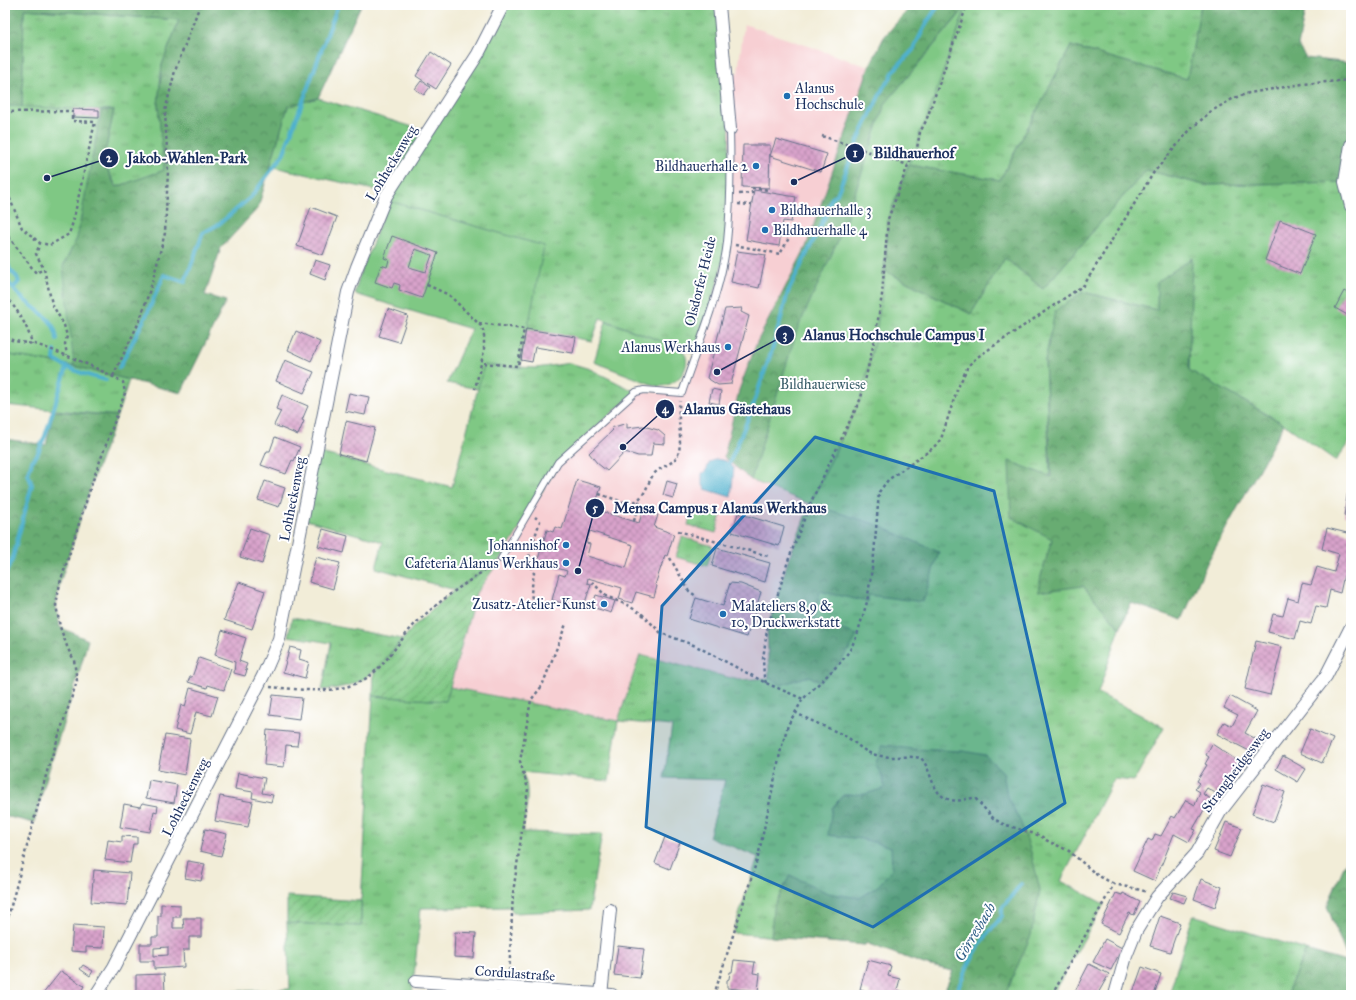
<svg xmlns="http://www.w3.org/2000/svg" width="1356" height="1000" viewBox="0 0 1356 1000" font-family="'IM FELL Great Primer',serif">
<style>
.built{fill:#f7cfd3}
.grass{fill:url(#grass-tufts);stroke:#4d7c71}
.forest{fill:url(#forest-crowns);stroke:#416e68}
.park{fill:#7fc884;stroke:#4d7c71}
.garden{fill:url(#garden-furrows);stroke:#4d7c71}
.water{fill:#4fb1ce;stroke:#357096}
.lines{fill:none;stroke-linecap:round;stroke-linejoin:round}
.stream{stroke:#4fb1ce;stroke-width:4}
.building{fill:url(#building-cross-hatch);fill-rule:evenodd}
.service-casing{stroke:#667289;stroke-width:8}
.minor-casing{stroke:#667289;stroke-width:14}
.path{stroke:#667289;stroke-width:2.5;stroke-dasharray:3 3;stroke-linecap:butt}
.service{stroke:#fff;stroke-width:6}
.minor{stroke:#fff;stroke-width:12}
.marked{fill:#1f6fb2;fill-opacity:0.2;stroke:#1f6fb2;stroke-width:3;stroke-linejoin:round}
.poi-dot{fill:#1f6fb2;stroke:#fff;stroke-width:1.5}
.labels{text-anchor:middle;stroke-width:4;stroke-linejoin:round;paint-order:stroke}
.poi-label{font-size:14px;fill:#1b2f5e;stroke:#fff;text-anchor:end}
.street-label{font-size:14px;fill:#1b2f5e;stroke:#fff}
.park-label{font-size:14px;fill:#395d69;stroke:#fff}
.water-label{font-size:15px;font-style:italic;fill:#2d5c85;stroke:#fff}
.leader{fill:none;stroke:#1b2f5e;stroke-width:1.5}
.callout-dot{fill:#1b2f5e;stroke:#fff;stroke-width:1.5}
.mark-label{font-size:12px;text-anchor:middle;font-weight:bold;fill:#fff}
.callout-label{font-size:15px;text-anchor:middle;font-weight:bold;fill:#1b2f5e;stroke:#fff;stroke-width:4;stroke-linejoin:round;paint-order:stroke}
</style>
<defs>
<pattern id="grass-tufts" width="24" height="20" patternUnits="userSpaceOnUse"><rect width="24" height="20" fill="#7fc884"/><path d="M3 7l-1-3M5 7V3M7 7l1-3M15 17l-1-3M17 17v-4M19 17l1-3" fill="none" stroke="#67a36f"/></pattern>
<pattern id="forest-crowns" width="20" height="18" patternUnits="userSpaceOnUse"><rect width="20" height="18" fill="#67ac72"/><path d="M2 6a3 3 0 1 1 6 0M12 15a3 3 0 1 1 6 0" fill="none" stroke="#548c61"/></pattern>
<pattern id="garden-furrows" width="10" height="10" patternUnits="userSpaceOnUse"><rect width="10" height="10" fill="#7fc884"/><path d="M-1 1l2-2M0 10L10 0M9 11l2-2" fill="none" stroke="#67a36f"/></pattern>
<pattern id="building-cross-hatch" width="8" height="8" patternUnits="userSpaceOnUse"><rect width="8" height="8" fill="#d9a3cb"/><path d="M0 0l8 8M0 8l8-8" fill="none" stroke="#af85a8"/></pattern>
</defs>
<rect width="100%" height="100%" fill="#fff"/>
<filter id="ink" filterUnits="userSpaceOnUse"><feTurbulence type="fractalNoise" baseFrequency=".025" numOctaves="2"/><feDisplacementMap in="SourceGraphic" scale="8" xChannelSelector="R" yChannelSelector="G"/><feConvolveMatrix kernelMatrix="1 2 1 2 8 2 1 2 1" color-interpolation-filters="sRGB"/></filter>
<filter id="wash" filterUnits="userSpaceOnUse"><feTurbulence type="fractalNoise" baseFrequency=".012" numOctaves="4" result="noise"/><feDisplacementMap in="SourceGraphic" scale="16" xChannelSelector="R" yChannelSelector="G"/><feGaussianBlur stdDeviation="0.9" result="paint"/><feColorMatrix in="noise" values="0 0 0 0 0 0 0 0 0 0 0 0 0 0 0 0 0 1.4 0 .05"/><feComposite in="paint" operator="in"/></filter>
<g filter="url(#wash)">
<rect width="100%" height="100%" fill="#f2edd8"/>
<path class="built" d="M744,24L869,67L806,247L757,342L739,390L724,457L751,480L810,504L788,561L767,630L769,678L739,680L640,655L618,721L450,687L476,593L501,559L552,470L636,392L682,393L695,354L725,72L738,73Z"/>
<path class="grass" d="M508,5H716L730,112L727,243L717,285L695,354L600,318L592,341L526,329L544,246L389,201L383,192L270,166L288,106L318,98L433,133Z
M967,5H1201L1187,79L1071,46L1000,180L908,165L917,148L920,132L926,121Z
M24,9L179,20L162,65L158,105L165,170L117,187L103,162L114,110H101V119L5,106L22,107Z
M1146,170L1204,185L1345,182L1351,206V442H1349L1336,461L1284,424L1189,370L1191,258L1157,310L1083,292L1045,361L1053,539L1041,576L1083,586L1120,628L1098,693L1164,727L1134,781L1114,779L1061,881L1104,904L1052,995H973L946,988L953,971L927,965L866,943L865,945L733,933L758,857L709,837L725,780L664,778L672,726L618,721L609,781L522,772C532,790 525,812 523,832L602,834L589,910L513,913L510,907L421,908L412,995H211L210,992L290,989L287,923L361,926V901L373,696L445,701L450,687L618,721L640,655L739,680L769,678L767,630L788,561L810,504L861,398L875,338L885,271L971,314L1005,258L1043,289Z
M5,354L74,366L129,380L117,416L5,405Z
M570,363L590,369L636,392L565,454L501,559L455,590L376,568L383,542L303,519L317,452L452,487L484,365L536,368Z
M693,506L721,514L716,533L688,525Z
M682,537L713,546L707,566L676,557Z
M292,618L402,639C374,671 369,686 322,690L331,643L288,636Z
M1193,915L1306,950L1286,995H1169Z"/>
<path class="forest" d="M5,5H361L318,98L288,106L258,208L221,248L205,295L226,301L181,393L74,366L5,354V187L63,266L77,238L101,110H114L103,162L116,187L164,170L158,105L162,65L179,20L24,9L22,107L5,106Z
M912,5H967L885,104L842,232L797,330L751,480L724,457L739,390L757,342L806,247L869,67L884,37Z
M1201,5H1306L1298,46L1306,58L1351,63V206L1345,182L1204,185L1146,170L1043,289L1005,258L971,314L885,271L888,219L908,165L1000,180L1071,46L1187,79Z
M1192,258L1189,370L1284,424L1207,563L1182,620L1131,603L1120,628L1083,586L1038,592L1041,576L1052,539L1011,517L1009,461L1051,477L1045,361L1055,311L1083,292L1157,310V282Z
M54,411L117,416L93,480L60,583L56,605L60,627L88,640C72,701 50,761 34,823L5,816V439L46,445Z
M810,504L875,524L939,552L923,602L868,595L867,602L820,591L814,620L857,635C848,655 835,668 820,682L809,676L781,685L769,678L767,630L788,561Z
M883,745L912,749L963,751L985,755L1003,772L1007,795L1021,823L1031,852L1040,890L1031,935L1005,995H973L946,988L953,971L927,965L866,943L865,945L771,937L773,908L790,875L828,893L860,898L879,885L892,869L891,847L861,839L828,835L832,808L843,795L865,794L885,788L882,775L875,765Z
M1351,850V995H1286L1306,950L1349,963L1327,906Z"/>
<path class="park" d="M966,7L926,121L920,132L917,148L908,165L888,219L882,295L875,338L861,398L810,504L751,480L797,330L842,232L885,104Z
M5,106L101,110L77,238L63,266L74,366L5,354Z
M389,201L544,246L520,368L484,365L478,389L447,383L471,329L355,294L359,277Z
M606,321L680,348C697,362 678,389 656,386L594,362Z"/>
<path class="garden" d="M501,559L476,593L446,701L373,696L374,673L415,625L455,590Z
M287,896L361,901V926L287,923Z"/>
<path class="water" d="M716,459L726,461L734,468L731,497L705,489L702,483V473L705,472L710,462Z"/>
<g class="lines">
<path class="stream" d="M5,257L10,270L17,277L19,282L13,288C25,307 56,314 57,340
M5,279L13,288
M55,351L54,360C71,370 87,376 106,380
M119,368L147,314L164,275L185,282L203,233L219,224L251,197L283,155L338,5
M729,464L750,414L774,344L788,292L825,217L831,199L837,194L860,136L884,86L890,79L894,70L913,50L927,22L939,5
M5,574L12,560L32,485L28,474L32,461L37,455L45,436L67,367
M956,995C965,966 982,939 1002,916V908L1021,884"/>
</g>
<g id="blocks">
<path class="building" d="M431,52L451,65L436,89L416,76Z
M421,81L430,87L424,95L415,89Z
M73,109L99,110V118L73,117Z
M776,139L827,154L821,172L770,156Z
M743,145H770L769,188L742,187Z
M754,190L796,197L791,222L783,221L779,246L746,240Z
M311,207L337,217L323,255L297,246Z
M1280,220L1316,234L1300,274L1265,260Z
M392,236L438,253L422,298L399,290L400,285L394,283L392,288L375,282L381,265L387,267L389,260L384,258ZM415,249L432,255L426,272L409,267Z
M737,251L766,255L759,288L731,282Z
M315,260L330,265L325,280L310,274Z
M1344,291L1351,295V317L1335,308Z
M742,308L741,312L749,316L731,384L718,385L707,378L725,309Z
M388,309L408,316L399,342L379,336Z
M526,329L576,337L573,353L535,347L532,362L521,360Z
M296,331L320,342L311,361L288,350Z
M285,360L314,372L304,393L276,381Z
M712,389L721,391L719,404L709,402Z
M349,393L369,397L365,415L345,411Z
M282,395L308,406L302,420L304,421L298,435L274,425L281,411L276,409Z
M346,421L375,428L366,461L339,454Z
M627,423V428L643,426L658,430L665,436V444L653,443L651,456H638L625,452L607,471L597,463L589,453L613,430L611,428Z
M275,437L300,447L294,461L292,460L286,474L261,465L267,451H270Z
M577,480L601,487L594,509L639,523L643,510L658,515L654,527L674,534L667,556L665,555L655,585L657,586L654,597L636,592L632,603L619,599L622,588L588,578L587,583L591,584L583,609L552,600L559,574L565,576L567,571L537,562L547,530L553,532L555,527L562,529ZM590,531L633,545L626,568L587,556L590,544L586,543Z
M265,481L285,488L279,507L258,500Z
M667,481L677,484L673,498L663,495Z
M1348,490H1351V517L1344,516Z
M738,513L784,527L779,546L732,532Z
M250,528L270,535L262,564L240,557Z
M1327,528L1351,534V555L1346,575H1344L1340,593L1330,590L1326,608L1316,606L1311,624L1300,621L1295,639L1268,632L1273,614L1283,616L1288,598L1298,601L1302,583L1311,585L1317,567L1334,572L1339,554L1322,549Z
M323,529L348,536L344,553L318,546Z
M717,548L770,563L765,582L712,566Z
M316,557L340,563L333,589L309,582Z
M239,582L265,591L252,629L224,620Z
M730,583L741,584L761,592L747,637L689,619L696,598L723,606Z
M596,595L615,601L611,613L592,607Z
M222,630L246,638L239,661L247,664L245,669L247,670L245,676L234,673L235,662L215,655Z
M1256,641L1282,647L1270,695L1245,689Z
M290,647L301,650L299,659L309,662L305,678L283,672Z
M199,658L231,669L224,690L208,685L207,688L188,682L190,677H192Z
M190,688L218,696L212,716L196,712L190,734L175,730L181,705L185,707Z
M273,695L302,698L299,719L270,715Z
M1230,696L1257,711L1245,733L1258,740L1251,752L1217,734L1224,722L1232,726L1238,715L1224,708Z
M1310,729L1333,739L1322,763L1300,753Z
M267,730L299,733L297,746L286,745L284,767L264,765Z
M165,735L190,739L185,775L158,770Z
M1212,744L1238,761L1217,794L1207,788L1203,794L1211,799L1208,804V810H1204L1193,829L1196,830L1189,842L1174,834L1155,881L1133,871L1148,839L1152,841L1155,834L1161,836L1172,816L1175,818L1186,800L1195,805L1200,792L1195,789L1200,783L1197,781L1207,765L1205,764L1209,757L1206,755Z
M1283,756L1306,769L1298,782L1276,769Z
M238,773L265,778L262,793L273,795L271,802L252,798L253,792L235,789Z
M149,780L177,785L174,803L146,798Z
M1263,784L1285,792L1274,822L1252,814Z
M220,796L253,802L248,827L215,821Z
M142,803L158,806L157,812L154,811L150,832L120,827L124,804L140,807Z
M1226,822L1242,828L1230,857L1214,851Z
M205,829L227,834L221,856L200,851Z
M122,836L137,837V844H133L130,863L105,860L108,840L122,842Z
M665,837L680,842L670,869L655,863Z
M188,861L205,864L201,881L185,878Z
M94,870L130,873L127,905L91,902Z
M1201,879L1222,887L1215,907L1194,899Z
M1173,892L1187,896L1184,903L1170,898Z
M1116,893L1122,895L1123,893L1140,902L1134,915L1129,913L1119,933L1101,924Z
M161,904L180,905V917H173V928H184L183,918H201V937H189V950H183L184,967L154,969V961H140V944H152V937H158V916H161ZM168,947V955L154,956V948Z
M1160,916L1180,923L1170,952L1150,946Z
M73,925L104,927L103,948L86,947V952L71,951Z
M455,932L476,933L474,958L454,957Z
M1105,939L1122,948L1111,970L1093,962Z
M618,946L644,949L640,978L614,975Z
M734,960L755,962L753,973L760,974L758,991L727,988V980L729,979L730,972H732Z
M868,960L891,966L888,976L900,979L897,990L906,993L905,995H869L870,992L860,989Z
M1089,964L1109,974L1097,995H1073Z
M83,965L93,971L90,976L80,969Z
M1142,967L1161,974L1154,995H1132Z
M61,971L84,986L79,995H42Z
M164,974L165,991L136,992V975Z"/>
</g>
</g>
<g filter="url(#ink)">
<use href="#blocks" fill-opacity="0" stroke="#667289" stroke-width="1"/>
<g class="lines">
<g class="service-casing">
<path id="service" d="M501,559L558,462L636,392L644,390L682,393C698,344 721,293 727,242C731,204 731,167 730,129"/>
</g>
<g class="minor-casing">
<path id="minor" d="M719,5L730,129
M1351,145L1345,182L1351,206
M416,981L612,995
M96,995L114,967L132,932L263,676L279,639L348,292L357,267L386,196L478,54L503,5
M601,995L610,910
M1115,995L1126,956L1136,931L1157,897L1197,853L1220,812L1326,676L1351,627"/>
</g>
<path class="path" d="M5,112L72,111V121L95,122L73,222L69,234L50,245L40,243L36,254L44,269L52,304L64,325L67,336L65,344L67,355
M822,136L908,165
M5,187L22,228L40,243
M752,188L770,190
M739,194L752,193V187
M738,204L752,205
M5,232L36,273L44,269
M735,245L780,254L794,229
M427,285L449,295L481,326L484,333V351L475,389
M5,297C17,307 29,329 32,344
M479,323L524,329L518,366L482,363
M5,337C16,343 26,342 38,345C67,355 96,367 123,382L125,393L93,480L60,583L56,605L60,627L68,649L74,660L77,681L48,768L5,928
M113,376L140,320L152,283L165,233L168,171L165,111L175,71L200,5
M599,494L623,502L636,501C646,495 647,484 653,475C659,467 673,464 677,457C684,442 676,418 680,401
M634,521L640,499
M678,531L768,556
M670,558L689,591L696,596
M592,582L606,596L627,605L642,614L661,633L696,646L766,683L803,699
M534,610L531,593L534,573L529,560L530,552L540,521L535,517
M766,683L764,677L763,659L767,630L788,561L810,504L861,398L875,338L882,295L888,219L908,165L917,148L920,132L926,121L967,5
M270,687C298,689 330,695 357,683C382,673 396,644 414,625C438,601 466,583 494,564
M795,712C811,722 828,727 845,736C856,742 862,752 876,755C891,759 908,755 921,758C933,771 930,795 951,800C960,802 967,798 975,798L994,819L1003,824L1041,836L1046,840L1069,851L1097,875L1114,884
M1351,918L1349,919L1351,922
M509,977L513,893L528,789L520,761L524,740L531,700L542,686L566,624
M714,995L758,857L781,749L788,725L803,699L841,662L850,650L857,635L867,602L874,555L879,492L888,480L933,448L941,439L957,390L968,366L976,358L1084,285L1154,172L1190,130L1210,112L1234,98L1249,93L1302,84L1351,80
M1052,995L1114,884L1141,890L1147,892"/>
<use href="#service" class="service"/>
<use href="#minor" class="minor"/>
</g>
</g>
<path class="marked" d="M815,437L994,491L1065,803L873,927L646,827L662,606Z"/>
<g class="poi-dot">
<circle cx="787" cy="96" r="4"/>
<circle cx="756" cy="166" r="4"/>
<circle cx="772" cy="210" r="4"/>
<circle cx="765" cy="230" r="4"/>
<circle cx="728" cy="347" r="4"/>
<circle cx="566" cy="545" r="4"/>
<circle cx="566" cy="563" r="4"/>
<circle cx="604" cy="604" r="4"/>
<circle cx="723" cy="614" r="4"/>
</g>
<g class="labels">
<g class="poi-label">
<text x="795" y="93" text-anchor="start">Alanus<tspan x="795" dy="16">Hochschule</tspan></text>
<text x="748" y="171">Bildhauerhalle 2</text>
<text x="780" y="215" text-anchor="start">Bildhauerhalle 3</text>
<text x="773" y="235" text-anchor="start">Bildhauerhalle 4</text>
<text x="720" y="352">Alanus Werkhaus</text>
<text x="558" y="550">Johannishof</text>
<text x="558" y="568">Cafeteria Alanus Werkhaus</text>
<text x="596" y="609">Zusatz-Atelier-Kunst</text>
<text x="731" y="611" text-anchor="start">Malateliers 8,9 &amp;<tspan x="731" dy="16">10, Druckwerkstatt</tspan></text>
</g>
<g class="street-label">
<text transform="translate(391 163) rotate(-59)" y="5">Lohheckenweg</text>
<text transform="translate(700 281) rotate(-76)" y="5">Olsdorfer Heide</text>
<text transform="translate(292 499) rotate(-79)" y="5">Lohheckenweg</text>
<text transform="translate(1235 770) rotate(-53)" y="5">Strangheidgesweg</text>
<text transform="translate(185 797) rotate(-63)" y="5">Lohheckenweg</text>
<text transform="translate(515 973) rotate(4)" y="5">Cordulastraße</text>
</g>
<g class="park-label">
<text x="823" y="389">Bildhauerwiese</text>
</g>
<g class="water-label">
<text transform="translate(975 932) rotate(-59)" y="5">Görresbach</text>
</g>
</g>
<path class="leader" d="M794 182L855 153M47 178L109 158M717 372L785 335M623 447L665 409M578 571L595 508"/>
<g class="callout-dot">
<circle cx="794" cy="182" r="4"/>
<circle cx="47" cy="178" r="4"/>
<circle cx="717" cy="372" r="4"/>
<circle cx="623" cy="447" r="4"/>
<circle cx="578" cy="571" r="4"/>
<circle cx="855" cy="153" r="10"/>
<circle cx="109" cy="158" r="10"/>
<circle cx="785" cy="335" r="10"/>
<circle cx="665" cy="409" r="10"/>
<circle cx="595" cy="508" r="10"/>
</g>
<g class="mark-label">
<text x="855" y="157">1</text>
<text x="109" y="162">2</text>
<text x="785" y="339">3</text>
<text x="665" y="413">4</text>
<text x="595" y="512">5</text>
</g>
<g class="callout-label">
<text x="914" y="158">Bildhauerhof</text>
<text x="187" y="163">Jakob-Wahlen-Park</text>
<text x="894" y="340">Alanus Hochschule Campus I</text>
<text x="737" y="414">Alanus Gästehaus</text>
<text x="720" y="513">Mensa Campus 1 Alanus Werkhaus</text>
</g>
<rect width="1356" height="1000" fill="none" stroke="#fff" stroke-width="20"/>
</svg>
